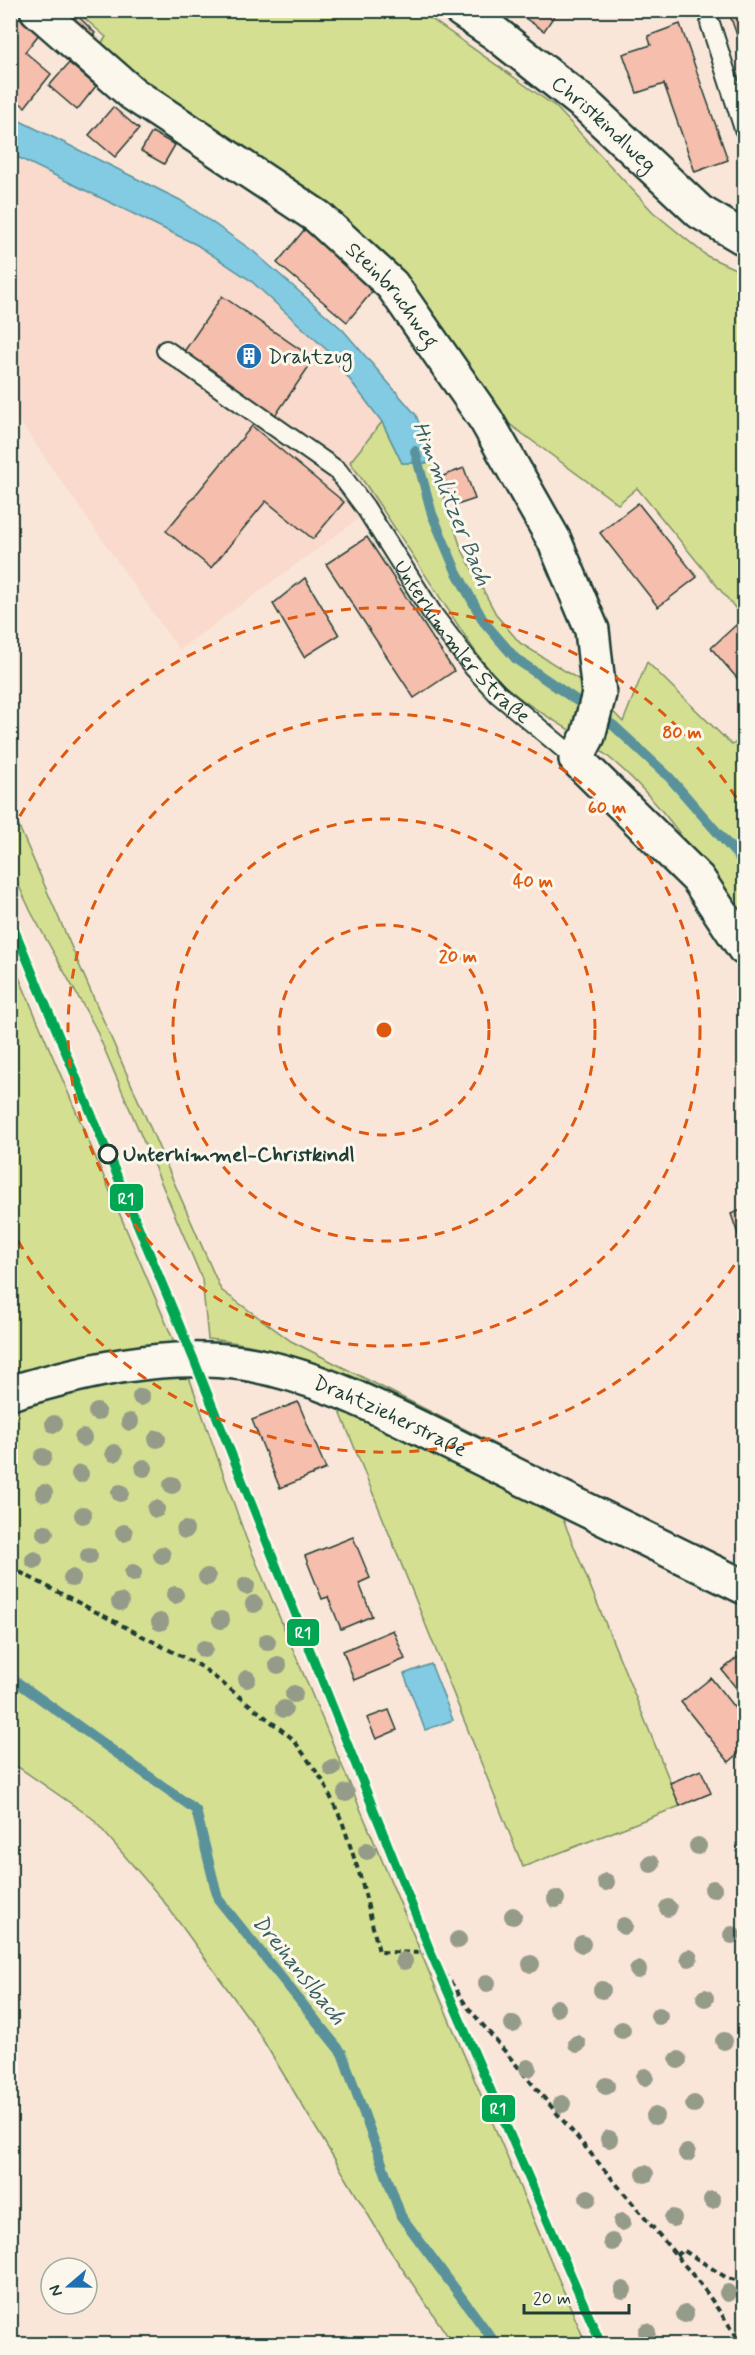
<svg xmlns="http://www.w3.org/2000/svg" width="755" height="2355" viewBox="0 0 755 2355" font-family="Mynerve,sans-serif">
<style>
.built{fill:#f9dacc}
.green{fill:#d4df92;stroke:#7a8e63;stroke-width:1.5}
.water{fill:#82cbe2;stroke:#5a929c;stroke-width:1.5}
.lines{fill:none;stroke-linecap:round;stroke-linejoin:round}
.stream{stroke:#5a929c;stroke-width:10}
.building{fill:#f6beac;stroke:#1f3d34;stroke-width:1.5}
.lane-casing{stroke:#1f3d34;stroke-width:22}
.street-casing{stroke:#1f3d34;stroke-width:38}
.path{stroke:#1f3d34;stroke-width:4;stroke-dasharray:6 4.5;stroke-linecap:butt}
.lane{stroke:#fbf7ec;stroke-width:18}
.street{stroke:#fbf7ec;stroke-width:33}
.rail-1-casing{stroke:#fbf7ec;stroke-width:14}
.rail-1{stroke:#00a651;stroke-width:9}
.tree{fill:#959b89}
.ring{fill:none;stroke:#de580e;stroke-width:3;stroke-dasharray:10 8}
.stop-dot{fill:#fbf7ec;stroke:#1f3d34;stroke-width:3}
.labels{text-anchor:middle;stroke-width:6;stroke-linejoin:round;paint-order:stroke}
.street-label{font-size:21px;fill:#1f3d34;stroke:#fbf7ec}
.poi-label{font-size:21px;fill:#1f3d34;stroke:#fbf7ec;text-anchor:start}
.stop-label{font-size:21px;font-weight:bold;fill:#1f3d34;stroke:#fbf7ec;text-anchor:start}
.water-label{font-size:22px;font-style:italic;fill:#386060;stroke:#fbf7ec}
.centre{fill:#de580e;stroke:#fbf7ec;stroke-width:3}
.ring-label{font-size:18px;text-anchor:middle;font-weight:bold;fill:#de580e;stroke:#fbf7ec;stroke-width:6;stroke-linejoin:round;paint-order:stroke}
.line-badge{stroke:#fbf7ec;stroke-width:2}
.badge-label{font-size:16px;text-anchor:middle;font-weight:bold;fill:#fff}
</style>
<rect width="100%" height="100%" fill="#fae6d9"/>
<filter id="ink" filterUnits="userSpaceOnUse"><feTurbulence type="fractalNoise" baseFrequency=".0167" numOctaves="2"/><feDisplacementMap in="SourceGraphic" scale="12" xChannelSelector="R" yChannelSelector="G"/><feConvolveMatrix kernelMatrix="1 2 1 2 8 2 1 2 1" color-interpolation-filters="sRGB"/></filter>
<g filter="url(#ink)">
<path class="built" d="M10,154L197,245L250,280L328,351L382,422L350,462L380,503L179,650L11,409Z"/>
<path class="green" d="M76,11H420L556,107L653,212L707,256L744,273V619L637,488L618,504L508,423L398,275L145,88L101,44L106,37Z
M382,422L402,463H433L461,548L497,616L520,643L586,684L623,722L647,662L732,745L744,737V928C704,867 664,802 606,755C573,729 533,712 502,683C478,660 461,629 443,602C412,555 383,508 350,462Z
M10,806L221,1290L291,1341L506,1450C412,1406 313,1348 208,1339L202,1279L95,1027L31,912L11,869Z
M10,956L189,1377L246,1538L586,2344H453L387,2246L255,2027L162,1899L92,1818L11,1762Z
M339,1409L560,1512L680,1806L523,1867Z"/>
<path class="water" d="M10,116L180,200L253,251L343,330L416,415L433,463H402L382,422L328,351L250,280L197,245L11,154Z
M431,1664L453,1720L425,1730L404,1674Z"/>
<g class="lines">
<path class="stream" d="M415,451L432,514L456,571L484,622L516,659L614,726L669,777L744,863
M10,1677L196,1810L218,1899L342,2053L401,2216L496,2344"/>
</g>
<path class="building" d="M10,10H20L43,29L25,52L51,74L25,107L10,95Z
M513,10H558L544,31Z
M728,10H744V55Z
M76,14L95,33L85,44L64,26Z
M680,24L728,160L695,172L664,84L637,93L623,54L651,45L648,36Z
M69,63L96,86L77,110L49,86Z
M113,107L139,129L115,157L89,135Z
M152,132L175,145L164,164L141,151Z
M309,224L380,282L347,322L277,263Z
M222,296L314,359L275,416L183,353Z
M252,426L344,502L313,539L266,501L211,568L166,531Z
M464,468L475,499L454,506L443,476Z
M638,503L697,577L658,607L600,533Z
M367,537L454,671L414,698L326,564Z
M305,578L339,635L304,657L273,604Z
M736,625L744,635L743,685L711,648Z
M744,1209V1252L731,1214Z
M298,1402L326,1469L280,1488L252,1420Z
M353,1537L370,1578L359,1583L372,1616L341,1629L328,1597L322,1599L305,1556Z
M393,1630L405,1659L354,1680L343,1651Z
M744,1652V1698L722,1670Z
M711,1678L744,1720V1749L729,1762L681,1702Z
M389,1710L397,1730L376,1739L367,1718Z
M701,1770L711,1793L680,1806L670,1783Z"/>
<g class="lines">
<g class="lane-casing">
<g id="lane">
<path d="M710,23L744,129"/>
<path id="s1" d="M166,350L338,471L365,507L434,616L474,668L498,694L576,759"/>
</g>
</g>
<g class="street-casing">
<g id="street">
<path id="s2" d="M37,10L133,94L318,217L392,285L486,420L554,540L592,630L599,694L588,736L576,759L698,879L744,948"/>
<path id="s3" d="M461,10L495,33L586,105L700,212L744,238"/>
<path id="s4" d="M10,1393C86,1370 163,1352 243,1363C321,1375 392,1415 462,1449C557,1495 651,1541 744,1587"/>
</g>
</g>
<path class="path" d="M10,1567L202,1667L293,1739L323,1781L342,1821L362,1882L379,1952L431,1953L466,2005L702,2286L742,2344
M676,2255L683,2250L727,2278L744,2282
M10,2333L17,2344"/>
<use href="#lane" class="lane"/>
<use href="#street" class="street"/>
<g class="rail-1-casing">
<path id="rail-1" d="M10,919L194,1360L431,1953L601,2344"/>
</g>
<use href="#rail-1" class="rail-1"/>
</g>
<g class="tree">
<circle cx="141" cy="1397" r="9"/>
<circle cx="97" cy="1412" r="9"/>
<circle cx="130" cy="1422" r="9"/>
<circle cx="54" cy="1424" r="9"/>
<circle cx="83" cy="1438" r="9"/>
<circle cx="157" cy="1439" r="9"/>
<circle cx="114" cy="1453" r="9"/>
<circle cx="43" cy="1457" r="9"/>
<circle cx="144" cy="1468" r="9"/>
<circle cx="80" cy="1474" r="9"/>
<circle cx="172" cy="1485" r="9"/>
<circle cx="44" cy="1493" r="9"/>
<circle cx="120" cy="1493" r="9"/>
<circle cx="156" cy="1509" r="9"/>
<circle cx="83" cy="1515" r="9"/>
<circle cx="185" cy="1530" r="9"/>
<circle cx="45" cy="1533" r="9"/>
<circle cx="124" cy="1533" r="9"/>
<circle cx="162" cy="1555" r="9"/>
<circle cx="89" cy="1556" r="9"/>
<circle cx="34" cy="1560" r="9"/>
<circle cx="133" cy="1573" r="9"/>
<circle cx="207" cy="1577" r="9"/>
<circle cx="72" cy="1578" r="9"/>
<circle cx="246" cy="1586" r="9"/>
<circle cx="175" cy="1595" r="9"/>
<circle cx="120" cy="1602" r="9"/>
<circle cx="254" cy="1604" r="9"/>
<circle cx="221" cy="1620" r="9"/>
<circle cx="160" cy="1622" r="9"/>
<circle cx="267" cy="1642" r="9"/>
<circle cx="204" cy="1649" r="9"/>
<circle cx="278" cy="1665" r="9"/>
<circle cx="247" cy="1679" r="9"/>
<circle cx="294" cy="1694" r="9"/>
<circle cx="284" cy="1709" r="9"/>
<circle cx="332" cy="1768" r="9"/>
<circle cx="346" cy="1793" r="9"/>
<circle cx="698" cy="1846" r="9"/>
<circle cx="367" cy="1851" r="9"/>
<circle cx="651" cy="1864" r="9"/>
<circle cx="606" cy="1882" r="9"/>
<circle cx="713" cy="1889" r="9"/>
<circle cx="556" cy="1899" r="9"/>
<circle cx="668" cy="1908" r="9"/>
<circle cx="513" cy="1916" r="9"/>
<circle cx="624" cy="1926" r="9"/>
<circle cx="732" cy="1935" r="9"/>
<circle cx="458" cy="1940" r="9"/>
<circle cx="582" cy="1944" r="9"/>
<circle cx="689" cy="1958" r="9"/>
<circle cx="404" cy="1961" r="9"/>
<circle cx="531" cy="1964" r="9"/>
<circle cx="638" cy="1970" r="9"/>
<circle cx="487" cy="1983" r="9"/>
<circle cx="602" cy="1990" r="9"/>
<circle cx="705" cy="1998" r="9"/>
<circle cx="557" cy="2008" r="9"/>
<circle cx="659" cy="2016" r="9"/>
<circle cx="513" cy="2024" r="9"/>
<circle cx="622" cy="2030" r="9"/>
<circle cx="724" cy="2041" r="9"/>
<circle cx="577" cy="2044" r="9"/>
<circle cx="678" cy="2060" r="9"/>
<circle cx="528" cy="2068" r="9"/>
<circle cx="645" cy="2077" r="9"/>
<circle cx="606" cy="2086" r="9"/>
<circle cx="562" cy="2104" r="9"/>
<circle cx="694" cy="2104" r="9"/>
<circle cx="655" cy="2116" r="9"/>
<circle cx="609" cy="2139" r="9"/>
<circle cx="687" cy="2153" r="9"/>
<circle cx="645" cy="2174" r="9"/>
<circle cx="588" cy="2198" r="9"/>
<circle cx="712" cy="2200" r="9"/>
<circle cx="673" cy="2218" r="9"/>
<circle cx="622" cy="2222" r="9"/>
<circle cx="612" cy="2242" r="9"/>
<circle cx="623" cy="2290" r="9"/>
<circle cx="728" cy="2293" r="9"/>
<circle cx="685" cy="2314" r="9"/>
<circle cx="647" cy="2332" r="9"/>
</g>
</g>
<g class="ring">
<circle cx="384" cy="1030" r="105"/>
<circle cx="384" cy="1030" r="211"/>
<circle cx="384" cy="1030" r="316"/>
<path d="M744 1250A422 422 0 0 1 11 1228M11 832A422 422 0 0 1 744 810"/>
</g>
<defs>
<g id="building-disc" transform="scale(1.35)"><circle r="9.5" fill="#1f6fb2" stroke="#fbf7ec"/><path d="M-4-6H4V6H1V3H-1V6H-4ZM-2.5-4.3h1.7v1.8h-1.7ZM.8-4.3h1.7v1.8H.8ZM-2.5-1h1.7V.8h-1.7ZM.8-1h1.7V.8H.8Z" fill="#fff"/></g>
</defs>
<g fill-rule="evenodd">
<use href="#building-disc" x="249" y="356"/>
</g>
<circle class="stop-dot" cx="108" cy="1154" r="9"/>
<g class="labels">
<g class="street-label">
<text dy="7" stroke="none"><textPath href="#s3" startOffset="183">Christkindlweg</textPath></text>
<text dy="7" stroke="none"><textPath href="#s2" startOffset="458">Steinbruchweg</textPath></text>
<text dy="7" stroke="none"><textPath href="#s1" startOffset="422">Unterhimmler Straße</textPath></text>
<text dy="7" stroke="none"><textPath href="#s4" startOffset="394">Drahtzieherstraße</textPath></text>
</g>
<g class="poi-label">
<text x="268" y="363">Drahtzug</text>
</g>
<g class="stop-label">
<text x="123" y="1161">Unterhimmel-Christkindl</text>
</g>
<g class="water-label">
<text transform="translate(453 503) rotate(68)" y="8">Himmlitzer Bach</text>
<text transform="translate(300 1969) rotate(51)" y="8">Dreihanslbach</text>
</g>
</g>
<circle cx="384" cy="1030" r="9" class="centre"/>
<g class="ring-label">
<text x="682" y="738">80 m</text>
<text x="607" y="813">60 m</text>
<text x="533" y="887">40 m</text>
<text x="458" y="962">20 m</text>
</g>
<g class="line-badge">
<rect x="109" y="1183" width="35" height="29" rx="6" fill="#00a651"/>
<rect x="286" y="1618" width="34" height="29" rx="6" fill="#00a651"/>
<rect x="481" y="2094" width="35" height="29" rx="6" fill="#00a651"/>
</g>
<g class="badge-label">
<text x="126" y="1204">R1</text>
<text x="303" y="1638">R1</text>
<text x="498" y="2114">R1</text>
</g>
<rect width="755" height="2355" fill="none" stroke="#fbf7ec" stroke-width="36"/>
<rect x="18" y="18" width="719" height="2319" fill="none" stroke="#1f3d34" stroke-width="2" filter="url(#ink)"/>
<g transform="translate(69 2286) rotate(250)"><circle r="28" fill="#fbf7ec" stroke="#a3ada2" stroke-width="1.5"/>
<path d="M0-4.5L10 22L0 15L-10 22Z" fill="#1f6fb2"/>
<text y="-9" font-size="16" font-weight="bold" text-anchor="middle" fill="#1f3d34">N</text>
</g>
<path d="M524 2304v9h105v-9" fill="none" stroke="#1f3d34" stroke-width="3"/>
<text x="533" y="2304" font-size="18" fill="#1f3d34" stroke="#fbf7ec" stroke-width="4.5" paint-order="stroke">20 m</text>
</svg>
